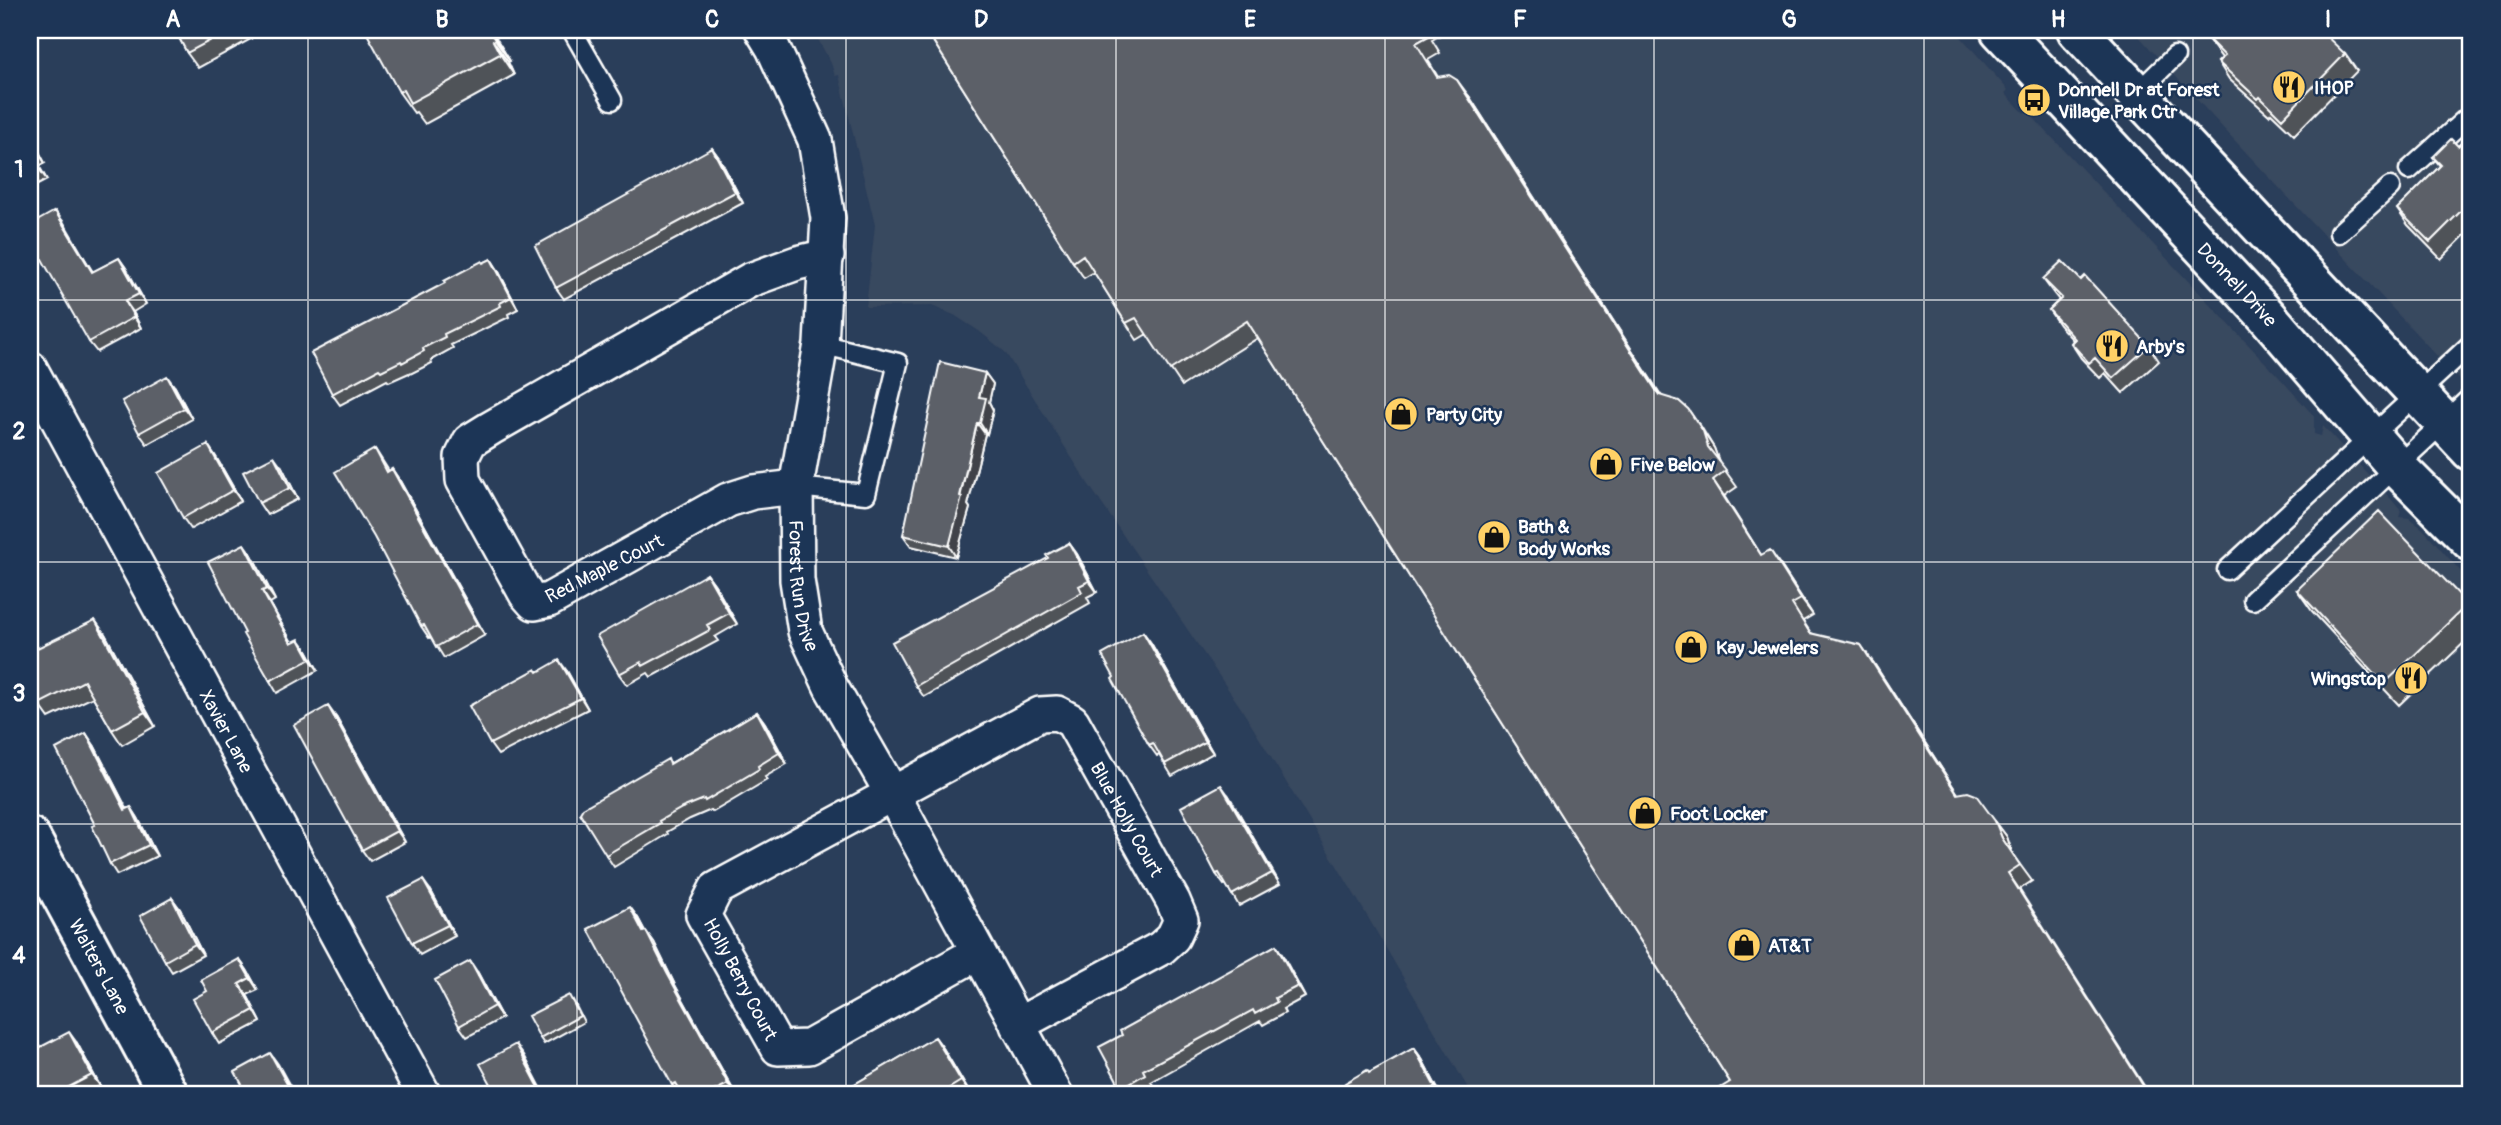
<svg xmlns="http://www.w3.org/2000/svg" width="2501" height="1125" viewBox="0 0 2501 1125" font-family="Pangolin,sans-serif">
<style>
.built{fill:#39485e}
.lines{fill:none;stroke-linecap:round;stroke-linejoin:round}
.lane-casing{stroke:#fff;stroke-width:23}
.street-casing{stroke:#fff;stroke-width:38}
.secondary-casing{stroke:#fff;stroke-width:44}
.lane{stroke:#1d3557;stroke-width:18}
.street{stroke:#1d3557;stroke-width:33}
.secondary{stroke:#1d3557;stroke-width:38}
.wall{fill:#4f5359;stroke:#fff;stroke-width:2}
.shaded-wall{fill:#404348;stroke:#fff;stroke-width:2}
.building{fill:#5c6067;stroke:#fff;stroke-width:2}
.grid{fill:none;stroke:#fff;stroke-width:2;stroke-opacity:0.55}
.labels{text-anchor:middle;stroke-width:5;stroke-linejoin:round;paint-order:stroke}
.poi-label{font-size:19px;font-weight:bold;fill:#fff;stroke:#1d3557;text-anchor:start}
.street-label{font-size:19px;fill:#fff;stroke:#1d3557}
.neatline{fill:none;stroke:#fff;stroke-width:2.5}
.grid-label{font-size:23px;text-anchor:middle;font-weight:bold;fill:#fff}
</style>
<rect width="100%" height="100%" fill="#2a3e5a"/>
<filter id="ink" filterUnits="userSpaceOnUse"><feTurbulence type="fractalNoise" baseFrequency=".0143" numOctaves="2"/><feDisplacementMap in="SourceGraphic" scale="14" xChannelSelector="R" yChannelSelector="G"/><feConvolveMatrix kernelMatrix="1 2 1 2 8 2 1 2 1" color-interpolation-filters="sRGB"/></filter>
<g filter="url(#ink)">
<path class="built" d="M813,30H1955L2008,90L2005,93L2024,113L2027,111L2278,376L2314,416V434L2321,436L2323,426L2391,499L2401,511L2399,517L2409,518L2423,529L2471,583V1095H1472L1359,902L1241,708L1087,482L1005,352L979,331L954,315L932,306L866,307L875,225L839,75L835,76L831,63Z
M2133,30H2471V392L2224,129Z"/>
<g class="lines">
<g class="lane-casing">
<path id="lane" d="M572,30L612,100
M2138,92L2175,56
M2409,170L2471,114
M2339,233L2390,187
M796,487L866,494L898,363L821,344
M2227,570L2471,344
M2253,600L2471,397"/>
</g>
<g class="street-casing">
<g id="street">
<path id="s1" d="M762,30L773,48L815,140L828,218L821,344L796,487L797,580L805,631L831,687L893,795L1056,1095"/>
<path id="s2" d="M30,368L424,1095"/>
<path d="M796,487L753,492L728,500L549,600L534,603L526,594L463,480L462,457L470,441L491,428L750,280L797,263L827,256"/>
<path id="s3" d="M977,953L809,1047L778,1048L703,915L716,889L1040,714L1057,713L1072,721L1173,901L1181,920L1173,937L1161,948L1017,1025"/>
</g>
</g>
<g class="secondary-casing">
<g id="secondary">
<path id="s4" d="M2000,30L2267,316L2397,467L2471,541"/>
<path d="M2077,30L2471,451"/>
<path id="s5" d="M30,837L169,1095"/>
</g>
</g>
<use href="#lane" class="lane"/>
<use href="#street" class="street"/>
<use href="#secondary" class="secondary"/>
</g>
<path class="wall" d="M175,30H245L251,39L198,68L187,53Z
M491,30L510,61L508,62L514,75L425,124L416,112L414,113L399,92Z
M926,30H1442L1444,33L1432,40L1440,53L1428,60L1438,77L1469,96L1661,395L1700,425L1714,448L1719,462L1737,487L1724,496L1761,555L1781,566L1813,615L1803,621L1811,633L1873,662L1958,794L1995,821L2007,837L2013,855L2032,881L1730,1082L1258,338L1182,386L1147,334L1137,340L1126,323L1094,272L1084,278L1073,262Z
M2207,38L2345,54L2357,71L2294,135L2271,113L2269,115L2229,79L2218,62L2222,58Z
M2471,134V229L2441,259L2408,225L2397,209L2440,166L2433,157L2458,146Z
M30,135L45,163L39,166L47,180L30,189Z
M712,148L720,159L743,203L564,299L556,288Z
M55,211L93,272L119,258L126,268L146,304L133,312L141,328L97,352L89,342Z
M491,259L498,270L518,309L508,314L509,317L451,345L453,348L431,360L432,363L410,374L409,373L389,382L387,380L340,405L332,394L483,263Z
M2043,279L2149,346L2159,361L2123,393L2105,373L2100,378L2081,358L2071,343L2073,340L2059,325L2049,310L2059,300L2054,294Z
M985,373L993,384L989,402L993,410L987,434H985L968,505L970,508L956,557L911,546L903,535Z
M175,387L192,419L147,444L139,433Z
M208,445L216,457L241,501L191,529L183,518Z
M375,449L389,471L392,469L400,481L485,635L444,658L431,637L429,638L421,626Z
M282,467L298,499L267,515L259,503Z
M1069,543L1077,554L1097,592L1087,597L1090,603L924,697L916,686Z
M252,555L275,600L270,603L292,643L307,650L318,670L277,693L270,681L245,633Z
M707,574L715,585L737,624L715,637L718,641L651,677L648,673L627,685L619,674Z
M2297,590L2468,604L2471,609V636L2399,705L2312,611Z
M1143,632L1151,643L1213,753L1172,776L1159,755L1157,756L1149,745L1114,677Z
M105,634L155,726L122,745L112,730L93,697L49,718L39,704Z
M538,671H567L588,709L498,755L490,744Z
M757,712L765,723L787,764L765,777L767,780L713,812L711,810L690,819L667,832L668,834L614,867L606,855L671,763Z
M336,717L405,842L370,861L362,850Z
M94,745L127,809L131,807L138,818L157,856L117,875L110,864L95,825Z
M1229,796L1280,884L1239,906L1226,884L1224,885L1216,874Z
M431,891L455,936L420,955L412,943Z
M172,898L180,909L203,955L172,972L165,961Z
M630,907L638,918L645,931L654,942L675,985L736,1095H679L672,1085Z
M1276,945L1283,956L1305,997L1283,1009L1285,1013L1263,1025L1260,1021L1151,1082L1153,1085L1135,1095H1126L1121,1088L1122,1035Z
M239,959L247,970L258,990L247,995L261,1022L219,1044L212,1033L207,991Z
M478,973L502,1018L467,1037L459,1026Z
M573,1000L584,1022L544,1044L540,1038Z
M935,1037L943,1048L969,1092L964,1095H836Z
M77,1043L100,1086L83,1095H34Z
M1414,1048L1422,1059L1441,1095H1329Z"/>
<path class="shaded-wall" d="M489,30H491L510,61L495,40Z
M493,41L508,62L514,75L500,54Z
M1457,80L1469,96L1671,411L1659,395Z
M30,135L45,163L37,151L30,138Z
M712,148L720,159L743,203L735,192Z
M31,155L39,166L47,180L39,169Z
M55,211L63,221L99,283L92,272Z
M119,258L126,268L146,304L139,294Z
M491,259L498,270L518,309L511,297Z
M125,301L133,312L141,328L134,317Z
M985,373L993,384L989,402L993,410L987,434L980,423L979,397Z
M167,376L175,387L192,419L184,408Z
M1688,409L1714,448L1720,464L1708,447Z
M977,423L985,434L968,505L970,508L956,557L949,546Z
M208,445L216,457L241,501L233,490Z
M274,456L282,467L298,499L290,488Z
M392,469L400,481L485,635L477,624Z
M1713,480L1724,496L1772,572L1761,555Z
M1069,543L1077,554L1097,592L1089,581Z
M244,544L252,555L275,600L267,589Z
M1770,550L1781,566L1813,615L1801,599Z
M707,574L715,585L737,624L729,613Z
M262,591L270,603L299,655L291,643Z
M95,620L105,634L155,726L145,712Z
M1143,632L1151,643L1213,753L1205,742Z
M299,639L307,650L318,670L310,659Z
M1861,645L1873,662L1969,811L1957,794Z
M559,660L567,671L588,709L581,698Z
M328,706L336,717L405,842L397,831Z
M757,712L765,723L787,764L779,753Z
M86,733L94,745L133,821L125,810Z
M1221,785L1229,796L1280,884L1272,873Z
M131,807L138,818L157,856L149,845Z
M1995,821L2007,837L2013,855L2002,838Z
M2008,873L2019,889L2150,1095H2149Z
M423,880L431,891L455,936L448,925Z
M172,898L180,909L203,955L195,944Z
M630,907L638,918L651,943L643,932Z
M646,931L654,942L675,985L736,1095L728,1084L667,973Z
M1276,945L1283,956L1305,997L1298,986Z
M239,959L247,970L258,990L250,978Z
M470,961L478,973L502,1018L494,1006Z
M239,984L247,995L261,1022L254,1010Z
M69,1032L77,1043L100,1086L92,1075Z
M935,1037L943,1048L969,1092L961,1081Z
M516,1044L524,1055L545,1095H543Z
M1414,1048L1422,1059L1441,1095L1435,1087Z
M270,1053L278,1064L295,1095H293Z"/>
<path class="building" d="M175,30H230L187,53Z
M365,30H489L495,40L493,41L500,54L410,103L403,90L399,92Z
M926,30H1425L1429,36L1416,43L1437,77L1449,75L1457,80L1659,395L1679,401L1688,409L1703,431L1708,447L1726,470L1713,480L1761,555L1770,550L1801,599L1792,604L1810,633L1861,645L1957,794L1968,792L1976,795L1995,821L2002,838L2020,865L2008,873L2149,1095H1709L1730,1082L1247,321L1170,370L1136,318L1126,323L1083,255L1073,262Z
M2215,30H2320L2345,54L2282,119L2260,97L2258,99L2218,62L2225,56L2207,38Z
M2471,134V201L2430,242L2397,209L2441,165L2433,157L2451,139L2458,146Z
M30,138L37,151L31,155L39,169L30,174Z
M712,148L735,192L556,288L535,246Z
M55,211L92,272L119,258L139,294L125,301L134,317L89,342L30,238V225Z
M491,259L511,297L500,303L501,306L444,334L445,337L423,348L424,351L402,363L401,361L381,371L379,369L332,394L311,353L445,283L444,281L482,261L483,263Z
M2062,261L2081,280L2085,276L2149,346L2113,378L2095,358L2089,363L2071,343L2075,339L2049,310L2062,298L2043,279Z
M940,362L985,373L979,397L986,398L980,423H977L960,496L962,497L949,546L903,535Z
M167,376L184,408L139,433L122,401Z
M208,445L233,490L183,518L158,473Z
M375,449L387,472L392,469L477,624L436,647L424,625L421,626L374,537L335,472Z
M274,456L290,488L259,503L243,472Z
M2379,511L2468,604L2384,684L2297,590Z
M1069,543L1089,581L1079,586L1082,592L916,686L892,642L1048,558L1046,555Z
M244,544L267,589L262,591L291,643L299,639L310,659L270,681L243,634L245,633L208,562Z
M707,574L729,613L707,625L710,630L643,666L641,662L619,674L597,636Z
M95,620L145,712L112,730L84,681L39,704L30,685V655L32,653L31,651Z
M1143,632L1205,742L1165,764L1153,743L1149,745L1112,679L1114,677L1102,655Z
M559,660L581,698L490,744L469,706L536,669L538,672Z
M328,706L397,831L362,850L294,725Z
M757,712L779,753L758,766L759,769L705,801L704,799L682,808L659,821L660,823L606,855L580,813L583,808L668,759L670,764Z
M86,733L125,810L131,807L149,845L110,864L92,826L95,825L56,749Z
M1221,785L1272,873L1232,895L1219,873L1216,874L1181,807Z
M423,880L448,925L412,943L388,898Z
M172,898L195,944L165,961L140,916Z
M630,907L643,932L646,931L667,973L728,1084L706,1095H683L676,1083L672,1085L588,929Z
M1276,945L1298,986L1275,998L1277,1002L1255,1014L1253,1010L1143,1070L1145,1074L1121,1088L1099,1047L1122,1035L1120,1031Z
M239,959L250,978L239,984L254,1010L212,1033L193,999L207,991L201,980Z
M470,961L494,1006L459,1026L435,980Z
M569,995L580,1016L540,1038L528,1016Z
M69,1032L92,1075L54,1095H34L30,1088V1076L34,1074L30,1066V1062L35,1059L31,1052Z
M935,1037L961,1081L940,1094L941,1095H836Z
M516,1044L543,1095H497L480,1064Z
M1414,1048L1435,1087L1420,1095H1329L1347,1086L1345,1083L1367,1070L1369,1073Z
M270,1053L293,1095H248L235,1072Z"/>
</g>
<path class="grid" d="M308,30V1095M577,30V1095M846,30V1095M1116,30V1095M1385,30V1095M1654,30V1095M1924,30V1095M2193,30V1095M30,300H2471M30,562H2471M30,824H2471"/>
<defs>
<g id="restaurant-disc" transform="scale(1.75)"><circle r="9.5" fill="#ffd166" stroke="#1d3557"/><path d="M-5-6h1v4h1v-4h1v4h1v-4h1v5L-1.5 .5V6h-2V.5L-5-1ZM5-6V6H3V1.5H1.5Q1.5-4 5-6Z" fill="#111"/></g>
<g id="bus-disc" transform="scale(1.75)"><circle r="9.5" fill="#ffd166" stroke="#1d3557"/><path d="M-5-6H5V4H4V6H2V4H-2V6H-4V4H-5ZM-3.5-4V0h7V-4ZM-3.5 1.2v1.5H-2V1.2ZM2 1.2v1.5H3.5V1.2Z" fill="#111"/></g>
<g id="shop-disc" transform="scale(1.75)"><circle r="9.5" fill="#ffd166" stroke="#1d3557"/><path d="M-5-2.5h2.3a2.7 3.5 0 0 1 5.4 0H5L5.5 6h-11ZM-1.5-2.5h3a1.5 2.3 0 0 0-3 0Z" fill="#111"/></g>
</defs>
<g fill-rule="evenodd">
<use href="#restaurant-disc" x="2289" y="87"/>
<use href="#bus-disc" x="2034" y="100"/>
<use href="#restaurant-disc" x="2112" y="346"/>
<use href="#shop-disc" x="1401" y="414"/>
<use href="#shop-disc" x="1606" y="464"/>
<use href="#shop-disc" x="1494" y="537"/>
<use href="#shop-disc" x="1691" y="647"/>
<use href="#restaurant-disc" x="2411" y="678"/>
<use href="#shop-disc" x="1645" y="813"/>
<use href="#shop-disc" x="1744" y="945"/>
</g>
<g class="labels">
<g class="poi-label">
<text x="2314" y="94">IHOP</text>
<text x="2058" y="96">Donnell Dr at Forest<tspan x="2058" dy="22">Village Park Ctr</tspan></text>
<text x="2136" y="353">Arby's</text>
<text x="1426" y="421">Party City</text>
<text x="1630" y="471">Five Below</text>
<text x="1518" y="533">Bath &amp;<tspan x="1518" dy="22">Body Works</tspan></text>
<text x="1716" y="654">Kay Jewelers</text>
<text x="2386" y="685" text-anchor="end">Wingstop</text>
<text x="1670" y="820">Foot Locker</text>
<text x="1768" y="952">AT&amp;T</text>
</g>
<g class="street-label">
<text dy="7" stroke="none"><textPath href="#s4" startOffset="348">Donnell Drive</textPath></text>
<text transform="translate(604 568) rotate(-27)" y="7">Red Maple Court</text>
<text dy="7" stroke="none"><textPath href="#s1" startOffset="572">Forest Run Drive</textPath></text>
<text dy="7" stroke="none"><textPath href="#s2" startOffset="413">Xavier Lane</textPath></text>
<text dy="7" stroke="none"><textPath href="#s3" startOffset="920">Blue Holly Court</textPath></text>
<text dy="7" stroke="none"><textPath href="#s5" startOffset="147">Walters Lane</textPath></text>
<text transform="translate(741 979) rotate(62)" y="7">Holly Berry Court</text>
</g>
</g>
<rect width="2501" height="1125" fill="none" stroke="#1d3557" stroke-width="77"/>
<rect x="38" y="38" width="2424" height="1048" class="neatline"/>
<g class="grid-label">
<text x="173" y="27">A</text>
<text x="442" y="27">B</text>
<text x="712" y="27">C</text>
<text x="981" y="27">D</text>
<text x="1250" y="27">E</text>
<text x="1520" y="27">F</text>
<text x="1789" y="27">G</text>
<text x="2058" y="27">H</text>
<text x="2328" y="27">I</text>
<text x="19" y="177">1</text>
<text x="19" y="439">2</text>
<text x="19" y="701">3</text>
<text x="19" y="963">4</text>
</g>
</svg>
